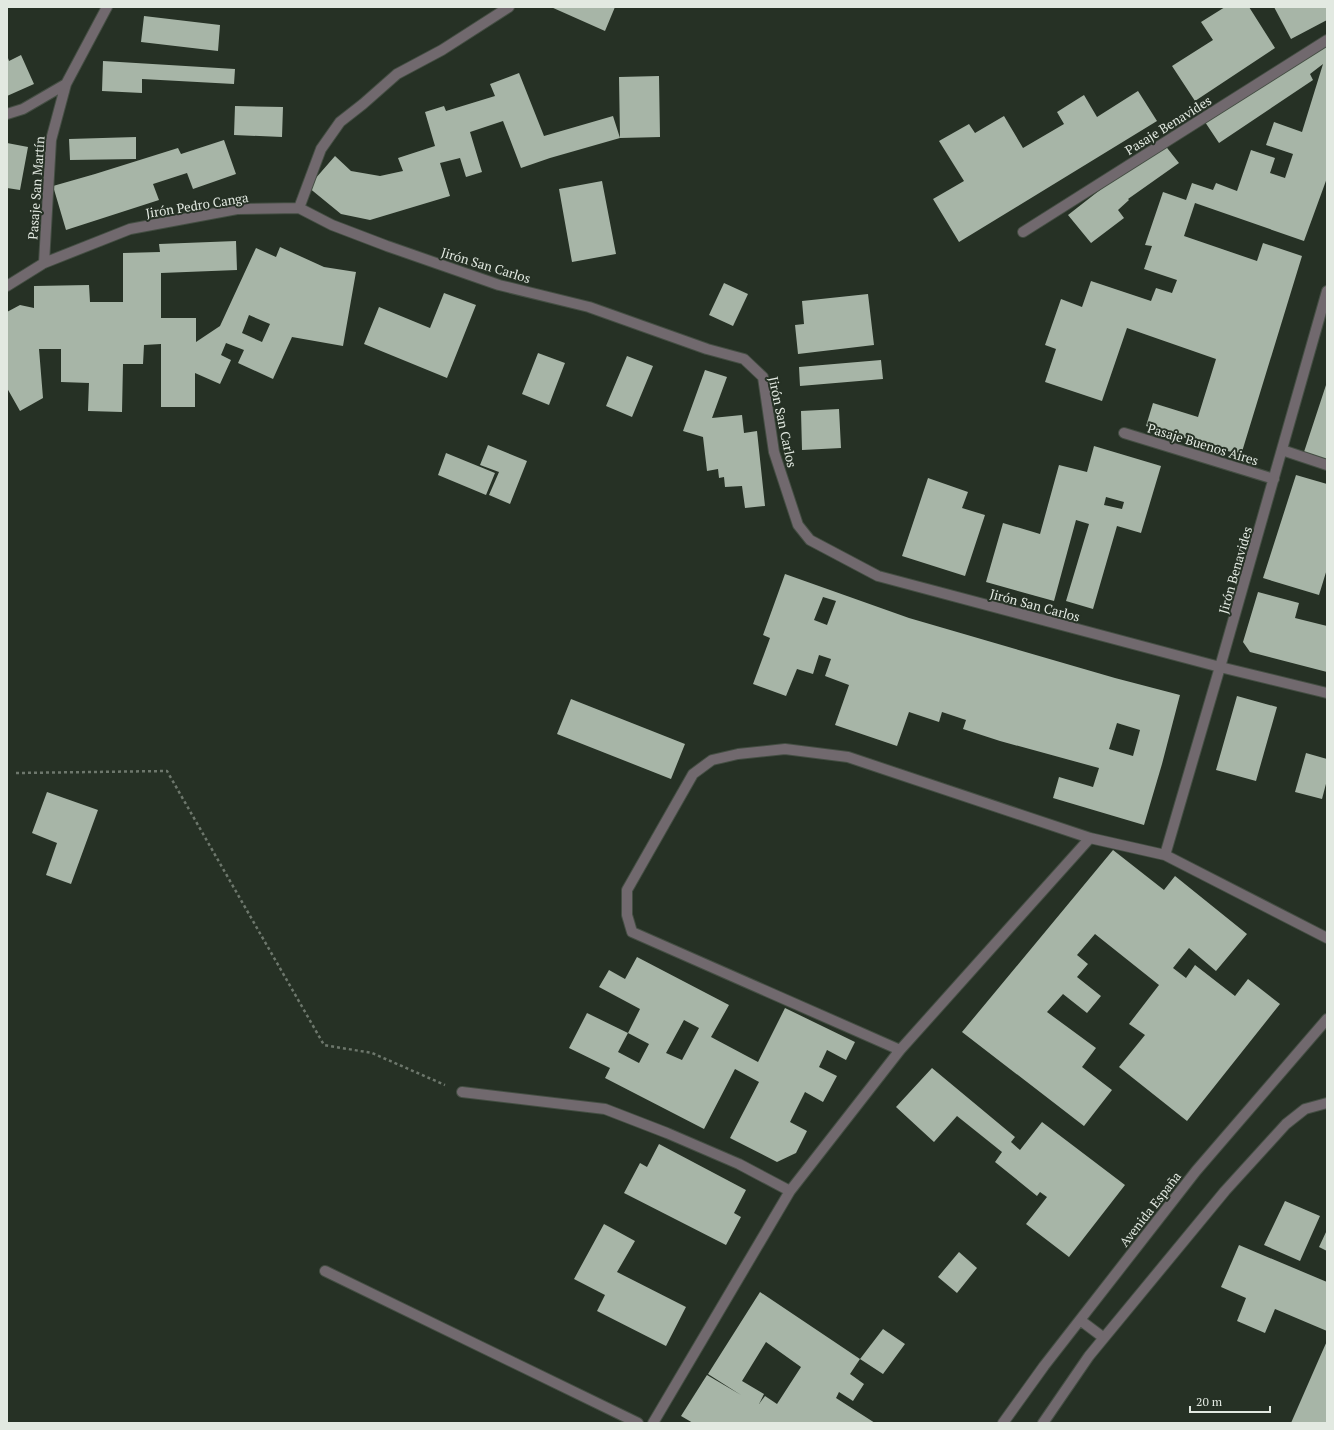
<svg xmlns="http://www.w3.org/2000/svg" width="1334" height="1430" viewBox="0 0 1334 1430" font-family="'PT Serif',serif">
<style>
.building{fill:#a7b5a7;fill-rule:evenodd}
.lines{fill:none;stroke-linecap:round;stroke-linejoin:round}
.minor-casing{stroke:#444e43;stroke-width:12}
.path{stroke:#6d776c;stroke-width:2.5;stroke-dasharray:3 3;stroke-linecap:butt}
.minor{stroke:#71696e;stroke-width:10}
.labels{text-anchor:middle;stroke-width:4;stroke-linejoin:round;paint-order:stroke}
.street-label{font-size:13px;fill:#e2e9e1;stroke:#263125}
</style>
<rect width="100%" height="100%" fill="#263125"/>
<path class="building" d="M551,7H615L605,31Z
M1225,7H1249L1275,48L1195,101L1172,66L1213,40L1201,22Z
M1274,7H1327V20L1291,39Z
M144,16L220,25L218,51L141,42Z
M1327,45V178L1304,241L1195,203L1184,236L1257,261L1263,243L1302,256L1241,455L1146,426L1153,403L1198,417L1216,359L1127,328L1102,401L1045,382L1056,349L1045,345L1061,299L1082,307L1091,281L1151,301L1156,288L1172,293L1177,280L1144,269L1152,246L1145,245L1163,192L1186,200L1192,183L1213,190L1216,183L1237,191L1251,150L1275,158L1270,173L1285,178L1293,154L1266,145L1274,122L1302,132L1323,64L1310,74L1313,80L1219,143L1205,122Z
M7,55L9,61L21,55L34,84L7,96Z
M103,61L235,69L234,84L142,79V93L102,91Z
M519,73L544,136L613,116L620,138L619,77L659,76L660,137L620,138L550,158L521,168L503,121L470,132L482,172L466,177L460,158L440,163L450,196L370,220L341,214L308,187L335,156L351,171L380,176L403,171L398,158L435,146L425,112L444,106L446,111L495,96L490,84Z
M1138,91L1157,121L959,242L933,199L964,181L939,141L969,124L975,133L1004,116L1023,148L1064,124L1057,112L1084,95L1097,117Z
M235,106L283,107L282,137L234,135Z
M136,137V159L70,160L69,139Z
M224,140L236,174L193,189L187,173L153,184L159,200L66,230L53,186L95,174L178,148L181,154Z
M7,143L28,147L20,190L7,188Z
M1164,144L1179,163L1128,199L1129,200L1118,210L1124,218L1091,243L1068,215L1114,179Z
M602,181L616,254L572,262L559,189Z
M236,241L237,270L161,273V318H196V342L220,326L256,248L276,257L280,247L324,267L356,272L343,346L292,337L273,379L238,363L244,350L226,343L221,355L231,360L220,384L195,373V407H161V344L144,345L143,364H123L122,412L88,411L89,383L61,382V349H39L43,398L20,411L7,388V312L20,305L34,308V286L89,285L90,302H123V253L160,252L159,244ZM249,315L270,324L262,342L242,333Z
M724,283L748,294L733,326L709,315Z
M444,293L476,305L447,378L364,344L379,307L430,328Z
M868,294L874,345L798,354L795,325L804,324L802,301Z
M538,353L565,363L549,405L522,394Z
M627,356L653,366L632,417L606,406Z
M881,360L883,379L800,386L799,367Z
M705,370L727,377L712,418L742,415L744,433L757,431L765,506L745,508L742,486L725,487L724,477L719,478L718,469L707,471L703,437L683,431Z
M1327,382V462L1303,455Z
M839,409L841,448L802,450L801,411Z
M488,445L527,461L510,504L489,495L499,472L480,465Z
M1094,446L1161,466L1141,533L1117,526L1093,609L1066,601L1089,524L1076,520L1054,601L986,582L1003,523L1040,534L1059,465L1087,472ZM1106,497L1124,502L1122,509L1104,505Z
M446,453L495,473L486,495L438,475Z
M1296,475L1327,484V569L1319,595L1263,578Z
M928,478L968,492L962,508L985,515L965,576L902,556Z
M785,574L909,618L1115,678L1180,695L1162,764L1144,825L1053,798L1059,777L1093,787L1099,768L1000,741L963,729L966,720L942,712L939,722L909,712L897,746L835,725L849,685L825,676L831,659L819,655L813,674L797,669L786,696L753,684L770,638L763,635ZM823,597L836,601L827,625L814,620ZM1117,723L1140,730L1133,756L1109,749Z
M1258,592L1299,603L1295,618L1327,626V672L1250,652L1243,642Z
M1237,696L1277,707L1256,781L1216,770Z
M571,699L685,744L671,779L557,734Z
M1306,753L1327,759V780L1322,799L1295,792Z
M47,792L98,810L71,884L46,875L57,843L32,833Z
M1113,850L1164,890L1175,876L1247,934L1216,971L1189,948L1173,968L1186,978L1195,965L1235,996L1248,979L1280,1004L1187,1121L1119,1067L1145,1035L1129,1024L1159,985L1095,934L1077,955L1088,964L1077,977L1101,996L1087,1013L1063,994L1047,1012L1096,1048L1082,1067L1112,1090L1084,1126L962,1032Z
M637,957L729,1005L711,1037L758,1062L785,1008L855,1042L846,1060L827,1050L819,1067L837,1076L823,1102L805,1092L790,1122L807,1131L796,1153L777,1162L730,1138L759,1082L735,1069L704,1129L605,1078L610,1068L569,1048L587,1013L628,1033L618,1052L639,1063L649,1044L628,1033L640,1009L599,987L609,970L625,979ZM684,1020L699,1028L682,1060L666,1053Z
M932,1068L1015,1137L1011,1142L1020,1150L1042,1122L1125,1185L1069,1257L1026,1224L1047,1197L1040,1192L1037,1196L995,1162L1002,1152L957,1116L934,1142L896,1107Z
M659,1144L746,1190L734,1213L741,1217L726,1245L624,1193L640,1163L647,1167Z
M1285,1201L1320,1216L1300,1261L1264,1245Z
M604,1224L635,1241L617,1272L686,1307L666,1346L597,1311L605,1295L574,1279Z
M1327,1230V1251L1319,1247Z
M1239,1245L1327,1282V1331L1275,1309L1265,1333L1237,1321L1246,1298L1221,1287Z
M959,1252L977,1268L957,1293L938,1277Z
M760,1292L860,1359L883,1329L905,1344L883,1374L860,1359L850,1374L864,1384L853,1401L839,1392L836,1398L875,1423H693L681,1416L707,1375L741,1395L708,1374ZM766,1342L801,1367L777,1404L765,1396L759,1404L764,1394L742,1381Z
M1327,1341V1423H1291L1319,1359Z"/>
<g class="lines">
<g class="minor-casing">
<path id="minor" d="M7,114L23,109L66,84
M299,208L332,225L387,246L499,285L589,307L707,349L744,359L763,377L774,452L798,525L810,540L878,576L1220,667L1327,693
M1023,232L1327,40
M44,263L51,140L66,84L107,7
M7,286L44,263L130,229L237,209L299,208L321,149L340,122L363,104L397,74L442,50L509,7
M1124,433L1274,479
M1282,450L1327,465
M1165,855L1220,667L1327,291
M900,1050L632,932L627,915V890L693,774L712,760L738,754L785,749L848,757L1090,838
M462,1092L605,1109L667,1133L739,1164L790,1191
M325,1271L638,1423
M1080,1320L1104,1338
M653,1423L790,1191L900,1050L1090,838L1165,855L1327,938
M1003,1423L1044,1366L1196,1171L1327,1019
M1043,1423L1089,1356L1225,1191L1286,1124L1305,1109L1327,1103"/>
</g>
<path class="path" d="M16,773L167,771L324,1045L372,1053L445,1085"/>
<use href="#minor" class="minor"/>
</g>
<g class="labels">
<g class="street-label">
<text transform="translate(1168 125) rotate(-32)" y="5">Pasaje Benavides</text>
<text transform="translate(36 188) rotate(-86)" y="5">Pasaje San Martín</text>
<text transform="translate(197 205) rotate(-9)" y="5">Jirón Pedro Canga</text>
<text transform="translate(486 265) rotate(17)" y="5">Jirón San Carlos</text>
<text transform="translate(783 422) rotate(78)" y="5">Jirón San Carlos</text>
<text transform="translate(1203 444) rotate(17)" y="5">Pasaje Buenos Aires</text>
<text transform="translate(1235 570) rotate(-74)" y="5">Jirón Benavides</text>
<text transform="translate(1035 605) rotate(15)" y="5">Jirón San Carlos</text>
<text transform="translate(1150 1209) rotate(-52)" y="5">Avenida España</text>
</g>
</g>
<rect width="1334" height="1430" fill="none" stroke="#e2e9e1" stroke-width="16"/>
<path d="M1190 1406v6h80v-6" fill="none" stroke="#e2e9e1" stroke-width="2"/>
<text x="1196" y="1406" font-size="12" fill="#e2e9e1" stroke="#263125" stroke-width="3" paint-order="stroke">20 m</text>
</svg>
